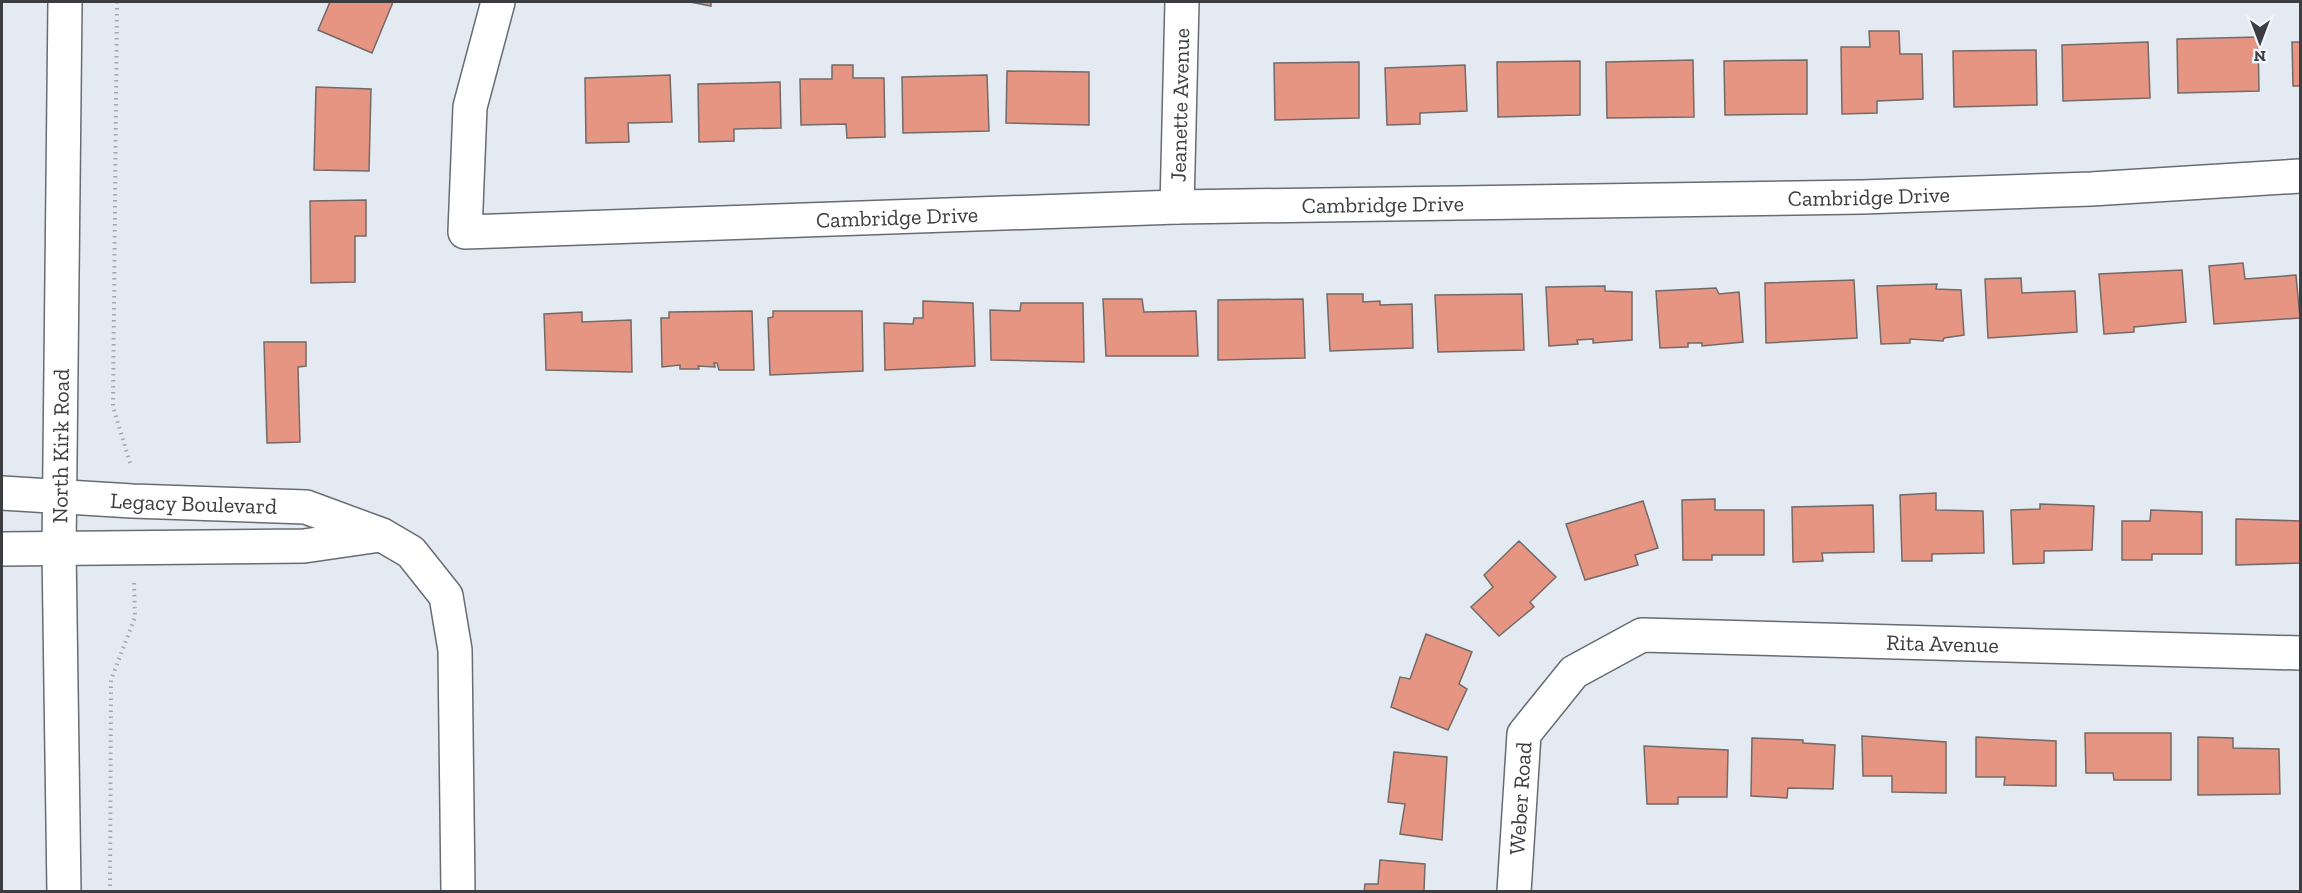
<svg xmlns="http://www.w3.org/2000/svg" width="2302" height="893" viewBox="0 0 2302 893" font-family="'Zilla Slab',serif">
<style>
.building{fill:#e69583;stroke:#736a68;stroke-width:1.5}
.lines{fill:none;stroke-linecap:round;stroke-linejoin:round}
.minor-casing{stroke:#676c73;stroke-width:36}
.major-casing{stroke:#676c73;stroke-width:36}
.path{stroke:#a3a8ae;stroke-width:4;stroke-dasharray:1.5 4.5;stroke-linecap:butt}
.minor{stroke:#fff;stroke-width:33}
.major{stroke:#fff;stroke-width:33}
.labels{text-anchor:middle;stroke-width:4.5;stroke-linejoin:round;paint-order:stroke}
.street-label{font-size:22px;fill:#3b3d40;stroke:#f2f7fd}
</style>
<rect width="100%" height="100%" fill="#e4eaf2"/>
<path class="building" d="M330,2H393L372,53L318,30Z
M690,2H711V6Z
M1869,31H1899L1900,54H1922L1923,99L1877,101V113L1842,114L1841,47H1870Z
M2258,37L2259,91L2178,93L2177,39Z
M2148,42L2150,98L2063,101L2062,45Z
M2292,42H2300V86H2293Z
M2036,50L2037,105L1954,107L1953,51Z
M1693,60L1694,117L1607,118L1606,62Z
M1807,60V114L1725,115L1724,61Z
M1580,61V115L1498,117L1497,62Z
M1359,62V118L1275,120L1274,63Z
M832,65H853V78H884L885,137L847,138L846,124L801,125L800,79H832Z
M1465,65L1467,111L1420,113V124L1387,125L1385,68Z
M1007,71L1089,72V125L1006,123Z
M670,75L672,122L628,123L629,142L586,143L585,78Z
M987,75L989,131L903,133L902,77Z
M780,82L781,128L734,129V141L699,142L698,84Z
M316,87L371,89L369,171L314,170Z
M366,200V236H355V282L311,283L310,201Z
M2243,263L2245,279L2296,275L2300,318L2214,324L2209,266Z
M2182,270L2186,322L2134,327V332L2104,334L2099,274Z
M2021,278L2022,293L2075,291L2077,332L1988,338L1985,279Z
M1854,280L1857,338L1766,343L1765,283Z
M1937,284L1936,289L1961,290L1964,335L1944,338L1943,341L1910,339V343L1881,344L1877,286Z
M1605,286V291L1632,292V340L1593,343V339L1577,340L1578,344L1549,346L1546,287Z
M1716,288L1719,294L1739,292L1743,342L1702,346V343H1688V347L1660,348L1656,291Z
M1327,294H1363V302L1380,301V305L1412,304L1413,348L1330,351Z
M1522,294L1524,350L1438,352L1435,295Z
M1103,299H1142L1144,312L1196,311L1198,356H1106Z
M1303,299L1305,358L1218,360V300Z
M923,301L973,303L975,366L885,370L884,323L913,324L914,318H923Z
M1021,303H1083L1084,362L991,360L990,310L1020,311Z
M752,311L754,370H719L717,363H714L715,367L698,366L699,369H680V365L662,367L661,318H669V312Z
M773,311H862L863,371L770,375L768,318L773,317Z
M582,312V322L631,320L632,372L546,370L544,314Z
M264,342H306V366L298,367L300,442L267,443Z
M1936,493V510L1983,511L1984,553L1932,554V561H1902L1900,495Z
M1715,499V510H1764V555H1712V560H1683L1682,500Z
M1643,501L1658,548L1635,555L1638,565L1585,580L1566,524Z
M2040,504L2094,506L2092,550L2044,551V563L2013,564L2011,510L2040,509Z
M1873,505L1874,552L1822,553L1823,561L1793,562L1792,507Z
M2151,510L2202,512V554H2152V560H2122V521H2150Z
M2236,519L2300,521V563L2236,565Z
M1519,541L1556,577L1530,602L1534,607L1499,636L1471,607L1493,587L1484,575Z
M1426,634L1472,652L1459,684L1467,689L1448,730L1391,707L1400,677L1410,679Z
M2085,733H2171V780H2114L2113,773H2086Z
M1862,736L1946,742V793L1892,792V776H1863Z
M1976,737L2056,741V786L2004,785L2005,777H1976Z
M2198,737L2233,738V748L2279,749L2280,794L2198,795Z
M1752,738L1803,740V743L1835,745L1833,789L1788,788L1787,798L1751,796Z
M1644,746L1728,750L1727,797H1678V804H1647Z
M1394,752L1447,757L1442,840L1400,834L1405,804L1388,802Z
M1380,860L1425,864L1424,892H1364L1365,884H1378Z"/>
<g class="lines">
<g class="minor-casing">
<g id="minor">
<path id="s1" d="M498,2L470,107L465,232L1177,207L1862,197L2091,189L2300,176"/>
<path id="s2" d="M1177,207L1182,2"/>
<path id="s3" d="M2,493L132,501L306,507L382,535L411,552L446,596L455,650L458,892"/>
<path d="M2,549L304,546L380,535"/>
<path id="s4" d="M1514,892L1524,734L1574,672L1642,635L2300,653"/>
</g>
</g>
<g class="major-casing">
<g id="major">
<path id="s5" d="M64,892L59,549L65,2"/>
</g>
</g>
<path class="path" d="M117,2L113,407L131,466
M110,892L111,680L135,617L134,582"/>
<use href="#minor" class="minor"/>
<use href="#major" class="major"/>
</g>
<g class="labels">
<g class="street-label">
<text dy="8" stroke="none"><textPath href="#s2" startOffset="102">Jeanette Avenue</textPath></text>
<text dy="8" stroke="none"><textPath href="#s1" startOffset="1638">Cambridge Drive</textPath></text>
<text dy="8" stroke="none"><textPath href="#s1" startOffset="1152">Cambridge Drive</textPath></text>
<text dy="8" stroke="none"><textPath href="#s1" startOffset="666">Cambridge Drive</textPath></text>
<text dy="8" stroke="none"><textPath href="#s5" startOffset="446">North Kirk Road</textPath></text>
<text dy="8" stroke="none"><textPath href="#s3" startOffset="192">Legacy Boulevard</textPath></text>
<text dy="8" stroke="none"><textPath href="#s4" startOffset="616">Rita Avenue</textPath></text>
<text dy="8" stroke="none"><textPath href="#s4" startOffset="94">Weber Road</textPath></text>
</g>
</g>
<rect width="2302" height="893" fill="none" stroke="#3b3d40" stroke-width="6"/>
<g transform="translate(2260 42) rotate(180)" stroke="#f2f7fd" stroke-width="4.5" paint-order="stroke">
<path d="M0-4.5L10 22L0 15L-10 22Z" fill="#3b3d40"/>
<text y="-9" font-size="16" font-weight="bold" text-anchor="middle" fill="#3b3d40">N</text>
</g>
</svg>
